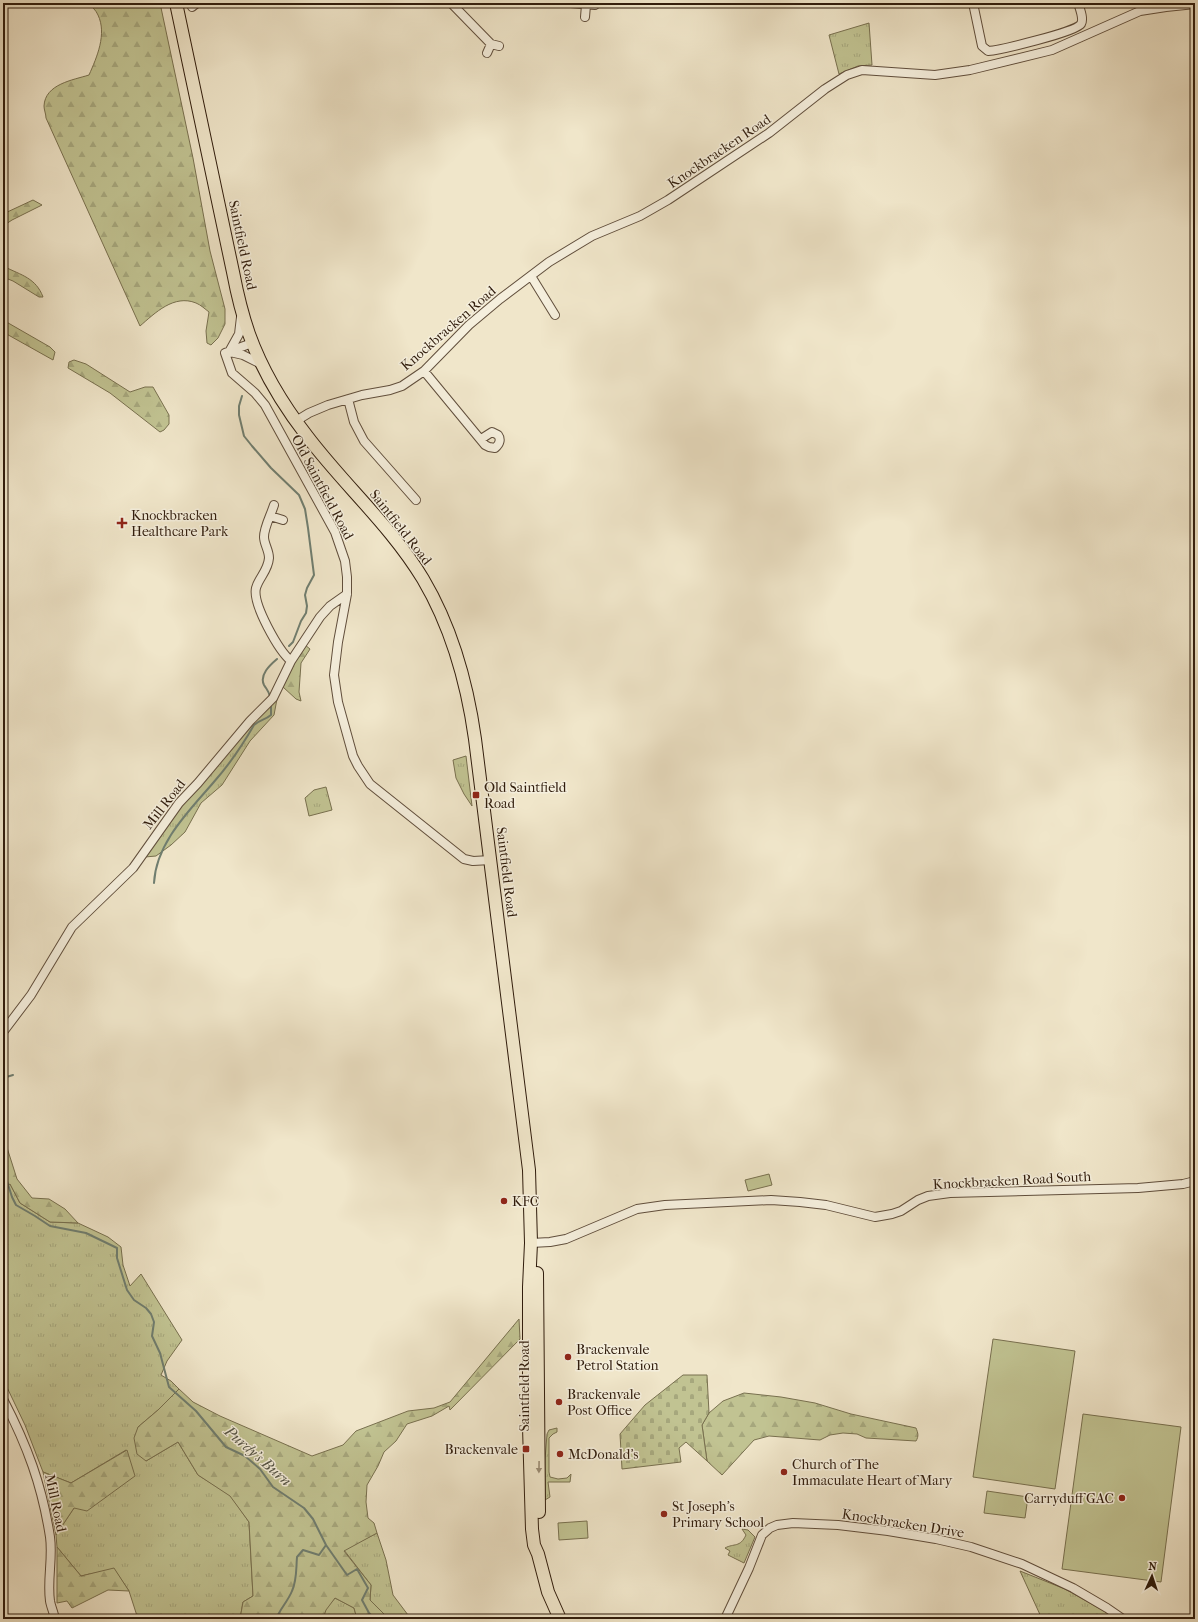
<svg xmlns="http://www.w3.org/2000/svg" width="1198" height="1622" viewBox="0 0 1198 1622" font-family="'IM FELL French Canon',serif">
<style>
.grass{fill:url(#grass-tufts);stroke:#78704f}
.forest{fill:url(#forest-firs);stroke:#78704f}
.cemetery{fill:url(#cemetery-stones);stroke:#78704f}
.green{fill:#c1c392;stroke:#78704f}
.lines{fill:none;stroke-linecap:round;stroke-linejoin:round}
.stream{stroke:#707e70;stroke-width:2}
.minor-casing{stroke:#604e3c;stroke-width:10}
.highway-casing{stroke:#301c0c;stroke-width:14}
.minor{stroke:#f5efdd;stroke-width:8}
.highway{stroke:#f0e6ca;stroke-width:12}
.oneway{fill:#9a8b74}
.poi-dot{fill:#8f2418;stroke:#f5efdd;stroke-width:1.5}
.labels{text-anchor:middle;stroke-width:3;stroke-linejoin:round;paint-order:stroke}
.street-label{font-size:14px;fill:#301c0c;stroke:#f5efdd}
.poi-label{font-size:14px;fill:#301c0c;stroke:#f5efdd;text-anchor:start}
.water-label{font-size:15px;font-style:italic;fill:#555546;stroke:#f5efdd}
</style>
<defs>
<pattern id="grass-tufts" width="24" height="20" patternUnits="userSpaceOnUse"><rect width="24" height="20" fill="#c1c392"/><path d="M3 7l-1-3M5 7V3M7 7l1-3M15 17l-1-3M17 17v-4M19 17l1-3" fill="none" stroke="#a6a77d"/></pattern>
<pattern id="forest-firs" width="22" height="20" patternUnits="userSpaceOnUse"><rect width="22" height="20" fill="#c1c392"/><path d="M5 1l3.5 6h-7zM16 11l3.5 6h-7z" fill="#a6a77d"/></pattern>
<pattern id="cemetery-stones" width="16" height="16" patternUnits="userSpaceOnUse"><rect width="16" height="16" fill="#c1c392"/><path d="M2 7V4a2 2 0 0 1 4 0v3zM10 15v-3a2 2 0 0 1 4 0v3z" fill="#a6a77d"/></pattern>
</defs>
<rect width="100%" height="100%" fill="#f0e6ca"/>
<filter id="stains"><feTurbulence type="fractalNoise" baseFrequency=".005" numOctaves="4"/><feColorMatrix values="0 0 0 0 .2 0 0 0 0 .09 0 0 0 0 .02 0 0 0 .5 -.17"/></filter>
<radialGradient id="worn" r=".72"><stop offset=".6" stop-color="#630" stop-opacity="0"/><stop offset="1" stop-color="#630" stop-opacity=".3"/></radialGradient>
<path class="grass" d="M869,23L872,65L858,66L839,74L829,35Z
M277,699L274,715L250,741L222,785L201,803L185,832L171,845L156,856L145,857L170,819L248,728Z
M466,756L472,806L464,794L456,778L453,760Z
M326,787L332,810L309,816L305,798L314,790Z
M10,1184L20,1203L50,1222L78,1223L108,1237L121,1247L123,1265L130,1286L141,1274L182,1340L167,1361L161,1375L171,1381L179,1389L158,1410L138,1427L146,1461L178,1442L198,1475L230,1495L249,1522L253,1596L243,1602L240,1619H138L129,1591L114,1569L81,1576L57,1547L56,1535L74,1508L126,1450L71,1483L43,1472L25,1425L3,1379V1188Z
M557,1428V1432L553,1434L549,1438V1472L550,1477L558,1479L567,1478L571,1474L570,1482H548L550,1497L545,1500V1460L547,1434L549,1430Z
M742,1529L748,1530L755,1537L744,1563L728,1555L730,1551L725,1548C734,1543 740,1548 746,1535Z
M377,1533L386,1560L393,1595L411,1619H389L370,1600L371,1585L344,1550Z
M1020,1571L1065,1589L1118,1619H1042Z
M335,1598L354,1608L357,1619H323L325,1610Z"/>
<path class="forest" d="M88,3H160L193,158L210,251L225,309V324L218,338L211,345L207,343L206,331L209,312C205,309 201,305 196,303C174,294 155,313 140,326L46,118C46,114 44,110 44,106C45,84 73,80 89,75C97,57 107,34 98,15C96,10 91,6 88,3Z
M33,200L42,205L12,220L3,226V214Z
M3,262L5,267C21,275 36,278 43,297H39L13,281L3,277Z
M3,320L50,347L55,352L53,360L3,332Z
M74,360L86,364L130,392L145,387H153L169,415V424L164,430L160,432L110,393L68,368L69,362Z
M305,645L310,649L301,663L299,692L301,701L296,699L283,687L293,664Z
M3,1135L17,1179L32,1198L49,1199L65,1209L78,1223L50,1222L20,1203L10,1184L3,1188Z
M519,1319L520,1339L450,1410L449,1406L432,1416L407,1424L396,1441L384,1452L378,1466L367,1485L366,1502L368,1518L374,1523L377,1533L344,1551L371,1585L370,1600L389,1619H357L354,1608L335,1598L326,1610L323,1619H240L243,1602L253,1596L249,1522L230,1496L198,1475L178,1442L146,1461L137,1454L134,1438L138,1427L158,1410L179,1389L193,1402L220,1416L312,1456L343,1445L356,1431L408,1411L434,1408L450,1402Z
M744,1393L781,1397L815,1403L851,1414L916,1428C918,1433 919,1436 916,1441L866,1438L857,1434L843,1433L830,1435L820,1440L769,1436L754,1440L722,1475L707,1461L702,1425L709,1413L723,1401Z
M127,1450L135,1476L87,1511L74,1508L56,1535L43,1472L71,1483Z
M57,1547L81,1576L114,1568L129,1591L108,1590L72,1608L67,1601L57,1603Z"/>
<path class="cemetery" d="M683,1375H707L709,1413L702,1425L707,1461L686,1442L679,1448L681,1462L622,1469L620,1434L645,1405Z"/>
<path class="green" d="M769,1174L772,1185L748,1191L745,1180Z
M993,1339L1075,1351L1055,1489L973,1477Z
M1083,1414L1181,1427L1161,1582L1062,1569Z
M987,1491L1028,1497L1025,1518L984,1513Z
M587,1521L588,1538L559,1540L558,1523Z"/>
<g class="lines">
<path class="stream" d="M242,396L239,406V415L244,436L252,446L271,468L299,495L305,509L308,528L314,575L307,588L305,595L307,606L306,613L301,621L293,642L289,646
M270,697C269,691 267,690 264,685C259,675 270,665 277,659
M154,883C156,843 189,811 213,783C229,765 242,746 254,725C259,720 265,720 271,715V703
M3,1078L13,1075
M3,1176L6,1178L12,1197L16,1205L35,1216L50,1226L86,1233L117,1248V1258L127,1290L134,1300L146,1308L151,1314L154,1322L152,1336L160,1353L169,1387L196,1411L226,1447L245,1456L260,1469L273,1487L304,1508L313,1519L326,1545L347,1575L357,1569L368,1588L362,1600L369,1613L375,1619
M276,1619C280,1609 288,1601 292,1591C297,1580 296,1569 297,1557L303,1550L319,1555L326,1545"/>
<g class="minor-casing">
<path id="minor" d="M451,3L491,44L499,46
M571,3L595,5
M973,3L982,46L988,51C1000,50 1076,32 1081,24C1084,19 1080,9 1078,3
M192,7L197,3
M585,17L586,5
M487,53L491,44
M531,276L555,315
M252,343L225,353L232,373L255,393L265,405L335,532L345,561L347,577V594L338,642L334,675L338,702L353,756L358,766L370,784L464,859L473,861L491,860
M229,352L239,334L241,317
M230,352L243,355L261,364
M424,371L485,445L489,447L495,448C500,444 501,439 498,435L492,432L481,439
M348,399L354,422L364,441L416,500
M296,421L309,413L328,405L362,395L390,390L402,386L424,371L469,325L500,299L549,262L592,236L640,216L668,200L769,133L825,89L847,75L862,70L935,75L970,70L1052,50L1140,11L1166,7L1195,4
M274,505C271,515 264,527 264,537C264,544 269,550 269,558C268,571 259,577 256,588C252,604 279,651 291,661
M270,516L283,520
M3,1032L31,995L72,927L133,868L179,803L198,783L250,721L273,698L291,661L320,617L330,606L347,594
M531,1243L550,1242L566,1239L637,1209L665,1205L771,1200L800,1202L826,1205L875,1217L892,1214L901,1211L918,1200L928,1196L950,1193L1138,1188L1183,1184L1195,1181
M3,1399C27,1445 42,1485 50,1537C53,1558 47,1580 50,1601C51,1607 54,1613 55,1619
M725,1619L749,1568L762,1535L770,1528L777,1525L793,1523L838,1525L888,1531L936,1539L971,1547L1022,1564L1073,1588L1107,1608L1123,1619"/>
</g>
<g class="highway-casing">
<path id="highway" d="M176,3L233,272C237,293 242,314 249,334C262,370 283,405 307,436C344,485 391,526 423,579C452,628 467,682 475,739L529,1170L531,1243L529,1287V1427L532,1529L534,1545L538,1554L548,1592L560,1619
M537,1273L539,1512"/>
</g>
<use href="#minor" class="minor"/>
<use href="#highway" class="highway"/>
</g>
<defs><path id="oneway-solid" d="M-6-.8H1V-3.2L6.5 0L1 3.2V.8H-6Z"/></defs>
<use class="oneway" href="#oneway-solid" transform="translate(539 1467) rotate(91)"/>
<g class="poi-dot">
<path d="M120 517h4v4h4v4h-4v4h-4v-4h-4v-4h4z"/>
<rect x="472" y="791" width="8" height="8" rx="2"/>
<circle cx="504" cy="1201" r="4"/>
<circle cx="568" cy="1357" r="4"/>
<circle cx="559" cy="1402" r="4"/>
<rect x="522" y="1445" width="8" height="8" rx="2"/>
<circle cx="560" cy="1454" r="4"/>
<circle cx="784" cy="1472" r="4"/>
<circle cx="1122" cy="1498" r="4"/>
<circle cx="664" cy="1514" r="4"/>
</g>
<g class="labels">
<g class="street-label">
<text transform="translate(719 151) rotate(-34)" y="5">Knockbracken Road</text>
<text transform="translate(243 245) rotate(78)" y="5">Saintfield Road</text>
<text transform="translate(448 328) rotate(-41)" y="5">Knockbracken Road</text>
<text transform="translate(323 487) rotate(62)" y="5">Old Saintfield Road</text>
<text transform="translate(401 527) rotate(52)" y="5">Saintfield Road</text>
<text transform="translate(164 804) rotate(-52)" y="5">Mill Road</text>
<text transform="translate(507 872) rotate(83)" y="5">Saintfield Road</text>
<text transform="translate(1012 1180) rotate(-3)" y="5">Knockbracken Road South</text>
<text transform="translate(524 1386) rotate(-90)" y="5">Saintfield Road</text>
<text transform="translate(56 1503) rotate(78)" y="5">Mill Road</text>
<text transform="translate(903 1523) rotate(9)" y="5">Knockbracken Drive</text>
</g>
<g class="poi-label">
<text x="131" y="520">Knockbracken<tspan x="131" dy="16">Healthcare Park</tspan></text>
<text x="484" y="792">Old Saintfield<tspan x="484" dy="16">Road</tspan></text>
<text x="512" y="1206">KFC</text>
<text x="576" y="1354">Brackenvale<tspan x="576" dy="16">Petrol Station</tspan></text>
<text x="567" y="1399">Brackenvale<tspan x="567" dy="16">Post Office</tspan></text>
<text x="518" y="1454" text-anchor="end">Brackenvale</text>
<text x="568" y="1459">McDonald's</text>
<text x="792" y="1469">Church of The<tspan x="792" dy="16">Immaculate Heart of Mary</tspan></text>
<text x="1114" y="1503" text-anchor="end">Carryduff GAC</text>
<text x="672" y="1511">St Joseph's<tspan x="672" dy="16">Primary School</tspan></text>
</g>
<g class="water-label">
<text transform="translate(258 1456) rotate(41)" y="5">Purdy's Burn</text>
</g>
</g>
<rect width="1198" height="1622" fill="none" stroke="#f0e6ca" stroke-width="16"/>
<rect x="4" y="4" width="1190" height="1614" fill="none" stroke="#301c0c" stroke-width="2"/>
<rect x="8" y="8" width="1182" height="1606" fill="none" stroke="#301c0c"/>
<g transform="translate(1152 1576) rotate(3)" stroke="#f5efdd" stroke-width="3" paint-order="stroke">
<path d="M0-3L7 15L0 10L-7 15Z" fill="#301c0c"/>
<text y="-6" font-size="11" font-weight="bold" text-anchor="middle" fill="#301c0c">N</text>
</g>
<rect width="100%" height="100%" filter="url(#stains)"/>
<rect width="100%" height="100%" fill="url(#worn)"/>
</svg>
